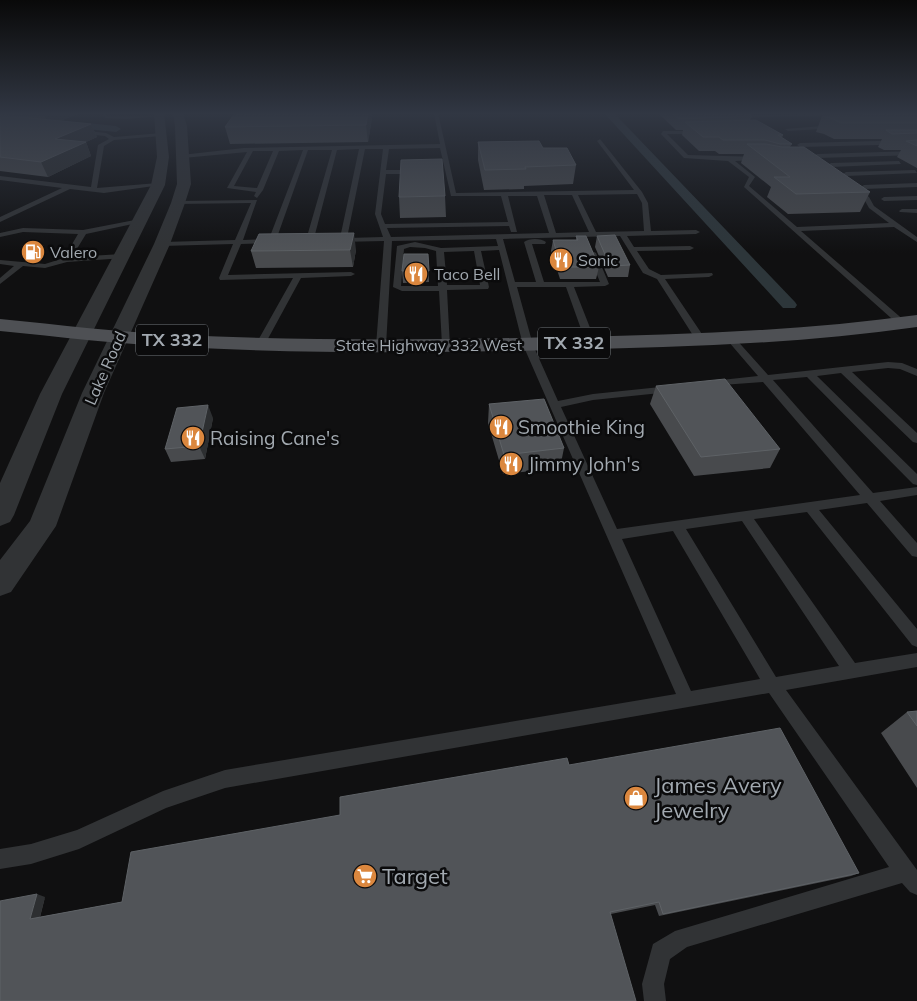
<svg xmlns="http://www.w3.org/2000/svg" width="917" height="1001" viewBox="0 0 917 1001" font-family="Mulish,sans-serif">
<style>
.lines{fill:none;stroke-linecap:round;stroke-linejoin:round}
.canal{fill:#2d363a;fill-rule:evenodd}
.service{fill:#313335;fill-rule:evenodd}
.minor{fill:#313335;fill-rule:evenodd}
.tertiary{fill:#313335;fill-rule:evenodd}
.primary{fill:#4e5054;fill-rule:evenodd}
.wall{fill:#484a4d}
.shaded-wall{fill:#2d2f31}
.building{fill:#515458;stroke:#5e6266}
.labels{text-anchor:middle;stroke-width:5;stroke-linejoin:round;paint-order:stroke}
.far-poi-label{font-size:16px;fill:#a2a9b0;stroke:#0b0b0c;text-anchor:start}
.far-street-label{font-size:16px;fill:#a2a9b0;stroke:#0b0b0c}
.shield{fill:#0b0b0c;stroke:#757a7f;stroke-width:1}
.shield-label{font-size:18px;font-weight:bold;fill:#a2a9b0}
.poi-label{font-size:19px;fill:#a2a9b0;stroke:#0b0b0c;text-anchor:start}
.near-poi-label{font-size:22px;fill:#a2a9b0;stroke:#0b0b0c;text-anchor:start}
</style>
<rect width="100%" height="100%" fill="#101011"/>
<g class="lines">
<path class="canal" d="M604,113H614L795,302L797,305L795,308H783Z
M0,114L116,126L121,129L116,132L0,120Z"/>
<path class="service" d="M102,113H106L107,116H161L126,119L105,118Z
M177,113H192L179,115Z
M434,113H438L456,193L634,190L597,141L600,139L642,192L648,203L651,231L696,230L700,232L696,234L627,236L634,247L690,246L694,248L690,250L637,251L649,269L661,275L712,273L713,275L709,277L665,279L706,340L701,343L696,340L657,279L643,273L620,236L503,239L515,282H536L524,242C529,238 541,238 546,242L545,244H532L544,282H600L588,253L592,251L596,253L609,284L605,286L574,287L596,343L591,346L586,343L566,287H517L533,345L558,401L593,394L670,386L675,389L670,392L593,400L561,407L617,529L860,495L763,382L708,386L707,384L712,381L758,376L728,341V337H734L768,375L888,362L902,363L917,369V376L900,369L888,368L852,372L917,433V443L913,442L841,373L817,376L917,474V485L913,484L807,377L773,380L873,493L917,487V495L880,501L917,543V557L912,556L867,503L819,510L917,629V647L912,645L807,512L754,519L855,663L917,653V667L786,690L917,870V895L910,892L902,883L687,947L670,959L664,984L666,1001H644L642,984L653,944L675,931L889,867L769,693L225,788L166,808L79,849L31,864L0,869V849L31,844L77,830L163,791L225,770L676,694L523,345L499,250L481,251L489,287L488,289L447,290L450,347H444L442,345L439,291H402L393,287L397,246L415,242L441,248L498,246L496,239L392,241L386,346L381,349L376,346L384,241L339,242L335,240L340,238L359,149L337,150L313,242L306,240L332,150H308L275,243L241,244L228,275L351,272L355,274L351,276L301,278L264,346L261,347L256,344L293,278L220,280L219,278L233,244L162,246L158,244L162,242L235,240L251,203L176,204V202L178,201L257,200L243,240L269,239L303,150L279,151L263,190L257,198L254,196L256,192L227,188L247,152L183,158L181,155L244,148L440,144ZM440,148L451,196H501L508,222L385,224L381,214L386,174H416L419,172L416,170H386L389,149ZM365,149H383L375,214L383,237L347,238ZM253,151H273L257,188L234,186ZM637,194L642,203L644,231L596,232L578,195ZM544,195H572L589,232L556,233ZM508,196H537L549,233L391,237L387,228L509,226L511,232H517ZM410,247L425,248L436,251L438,286H401L404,249ZM474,251L480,285H447L444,252ZM742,521L839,666L776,677L686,529ZM673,531L760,679L691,691L622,539Z
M705,113H710L715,116L891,113L714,119Z
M835,125L837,128L788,131L785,129Z
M79,130L106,133L114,137L162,133L160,136L114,140L104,146L97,188L158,183L161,185L104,193L70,189L0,222V217L62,188L0,180V176L91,187L98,145L109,139L105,136L77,133Z
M663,131H701L699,134H667L688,155L761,157L759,160L735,161L755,177L749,186L797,227L889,223L869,208L864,199L850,189L855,188L869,197L874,206L917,237V242L894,227L801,231L906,322V326H900L744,187L749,177L728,161L684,158L661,134Z
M917,140V144L800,147L797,145L800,143Z
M917,151V155L817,158L814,156L817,154Z
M899,161L901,164L831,167L828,165L831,163Z
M915,170L917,173L846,176L843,174L846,172Z
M917,183V187L864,189L861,187L864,185Z
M917,196V200L884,201L881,199L884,197Z
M902,209H917V213L900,212L899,211Z
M140,219L143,221L142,222L86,234L72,257L122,254L126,256L125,258L67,262L45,268L23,266L0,284V278L14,266L0,264V260L45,264L64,258L78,234L23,232L0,237V233L23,228L83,230Z"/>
<path class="minor" d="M911,113H917V116L913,115Z"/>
<path class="tertiary" d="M154,113H164L169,157L165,185L62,394L14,515L10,522L0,526V483L40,394L151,185L157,157Z
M173,113H183L187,126L191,184L185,203L170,244L104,393L56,526L11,592L0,596V560L30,521L82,393L154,244L171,203L177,184L175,126Z"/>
<path class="primary" d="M917,315V327C800,344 681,347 562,350C435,353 307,354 179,347C119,344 60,337 0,331V319C60,325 119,332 179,335C307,341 435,340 562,337C681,335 799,331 917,315Z"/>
</g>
<path class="wall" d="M0,113H80L60,121L91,124L97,137L86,142L91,156L48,177L0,171Z
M658,113H748L752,116L750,120L783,135L782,138L792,144L790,147L870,192L860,212L788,214L767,197L771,187L741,163L744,154H719L715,151H699L682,135L683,130H676Z
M917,113V168L897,157L901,150H884L878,147L882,139H834L824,134L816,132L822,116Z
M372,118L368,142L230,144L225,127Z
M478,142L543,148L576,165L573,184L524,186V189L484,190L478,160Z
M445,196L446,217L400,218L399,197Z
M576,236L599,267L596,279H560L551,251L553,240H576Z
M597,236L630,265L628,277H608L595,247Z
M356,250L353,267L256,268L251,251Z
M428,254L429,282L403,283L402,271Z
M656,386L780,449L770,468L694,476L650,404Z
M489,404L564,448L560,468L503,474L488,423Z
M213,418L205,459L171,462L165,449Z
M917,711V788L881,733L907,712Z
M569,765L859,873L851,876L659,916L655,905L611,914L0,1001L45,897L40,917L122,902L340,815Z"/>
<path class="shaded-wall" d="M43,113H80L49,125Z
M368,113H371L372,118L368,142L366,125Z
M91,124L97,137L86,142L91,156L48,177L41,162L55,139Z
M354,233L356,250L353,267L350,250Z
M208,405L213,418L205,459L199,446Z
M37,894L45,897L39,921L30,919Z"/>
<path class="building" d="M235,113H368L366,125L225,127Z
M672,113H748L752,116L679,119Z
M917,113V123H841L831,118L822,116Z
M0,115L91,124L55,139L86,142L41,162L0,157Z
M756,120L783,135H778L792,144H780L765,140H723L719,137H703L685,122Z
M886,130H917V133L892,134Z
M917,140V146L906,141Z
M539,141L543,148H567L576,165L525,167L526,169L485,170L478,142Z
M747,144H766L782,147H804L870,192L796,194L774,177H790Z
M442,159L445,196L399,197L401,160Z
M354,233L350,250L251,251L259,234Z
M615,235L630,265L610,266L597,236Z
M576,236H586L599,267H561L553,240H578Z
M404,254H428L429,271H402Z
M725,379L780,449L701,457L656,386Z
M544,399L564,448L504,455L489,404Z
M208,405L199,446L165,449L177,408Z
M917,711V726L907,712Z
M780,728L859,873L663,914L659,902L610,912L636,1001H0V901L37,894L30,919L122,902L131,852L340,815V797L567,758L569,765Z"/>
<linearGradient id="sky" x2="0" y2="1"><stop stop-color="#090909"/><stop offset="0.45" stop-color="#313743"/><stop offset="1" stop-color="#313743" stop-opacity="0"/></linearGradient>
<rect width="917" height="253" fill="url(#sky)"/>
<defs>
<g id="fuel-disc" transform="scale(1.25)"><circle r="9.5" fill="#db873e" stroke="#0b0b0c"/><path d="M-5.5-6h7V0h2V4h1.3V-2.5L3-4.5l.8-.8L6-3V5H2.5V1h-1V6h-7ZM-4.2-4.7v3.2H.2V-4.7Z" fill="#fff"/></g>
<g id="restaurant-disc" transform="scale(1.25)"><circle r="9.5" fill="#db873e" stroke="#0b0b0c"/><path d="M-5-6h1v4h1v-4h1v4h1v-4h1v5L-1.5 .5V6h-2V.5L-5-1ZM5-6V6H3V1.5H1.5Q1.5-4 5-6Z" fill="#fff"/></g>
<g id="shop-disc" transform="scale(1.25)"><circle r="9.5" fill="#db873e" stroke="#0b0b0c"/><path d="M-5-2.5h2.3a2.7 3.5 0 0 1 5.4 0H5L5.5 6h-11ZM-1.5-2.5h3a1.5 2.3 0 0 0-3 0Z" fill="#fff"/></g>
<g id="supermarket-disc" transform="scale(1.25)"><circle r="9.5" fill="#db873e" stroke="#0b0b0c"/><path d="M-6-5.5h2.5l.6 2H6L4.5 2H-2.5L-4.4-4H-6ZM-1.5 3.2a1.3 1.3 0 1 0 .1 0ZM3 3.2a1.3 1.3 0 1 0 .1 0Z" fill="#fff"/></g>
</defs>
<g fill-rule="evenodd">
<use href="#fuel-disc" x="33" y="252"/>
<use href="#restaurant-disc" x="561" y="260"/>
<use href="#restaurant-disc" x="416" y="274"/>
<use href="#restaurant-disc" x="501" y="427"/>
<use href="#restaurant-disc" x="193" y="438"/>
<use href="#restaurant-disc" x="511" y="464"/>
<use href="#shop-disc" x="636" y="798"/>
<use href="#supermarket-disc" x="365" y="876"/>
</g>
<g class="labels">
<g class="far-poi-label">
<text x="50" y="258">Valero</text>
<text x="578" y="266">Sonic</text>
<text x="434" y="280">Taco Bell</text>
</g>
<g class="far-street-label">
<text x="429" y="351">State Highway 332 West</text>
<text transform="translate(105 368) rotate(-66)" y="6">Lake Road</text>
</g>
<g class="shield">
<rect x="136" y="324.5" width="72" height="31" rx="4"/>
<rect x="538" y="327.5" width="72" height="31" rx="4"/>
</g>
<g class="shield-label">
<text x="172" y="346">TX 332</text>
<text x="574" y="349">TX 332</text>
</g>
<g class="poi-label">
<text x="518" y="434">Smoothie King</text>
<text x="210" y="445">Raising Cane's</text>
<text x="528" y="471">Jimmy John's</text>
</g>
<g class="near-poi-label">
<text x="654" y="793">James Avery<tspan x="654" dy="25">Jewelry</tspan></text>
<text x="382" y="884">Target</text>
</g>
</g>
</svg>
